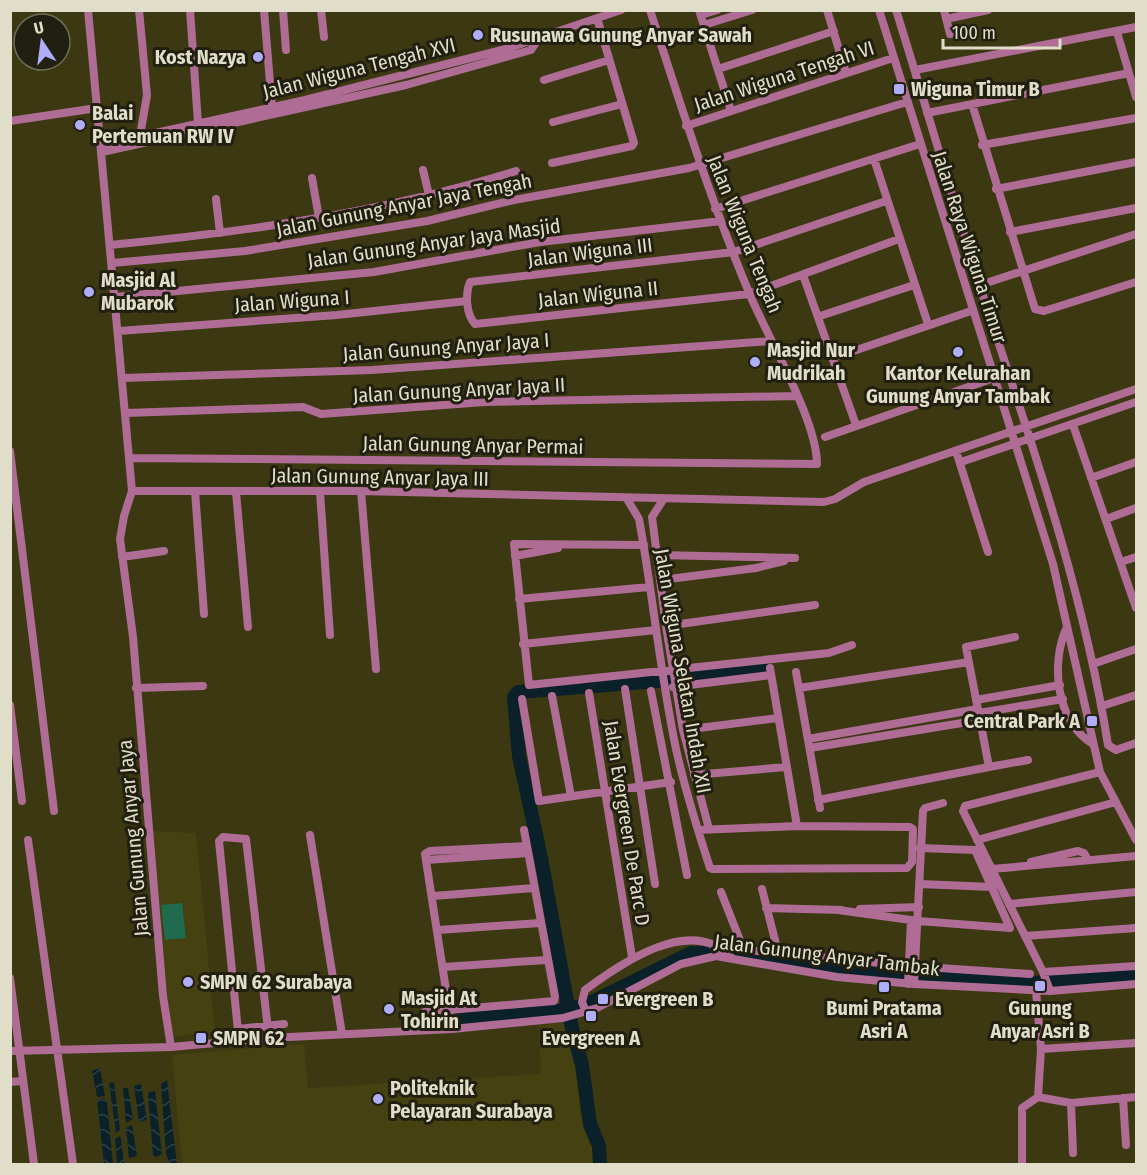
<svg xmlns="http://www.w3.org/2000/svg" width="1147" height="1175" viewBox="0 0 1147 1175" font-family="'Fira Sans Condensed',sans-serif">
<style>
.built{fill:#464111}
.grass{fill:#206a4d}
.water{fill:url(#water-waves)}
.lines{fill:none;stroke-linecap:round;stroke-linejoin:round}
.river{stroke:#0a2129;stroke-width:14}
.minor{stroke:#af6d95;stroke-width:8}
.poi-dot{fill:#aeaefb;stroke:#211f0f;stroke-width:2}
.labels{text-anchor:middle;stroke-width:6;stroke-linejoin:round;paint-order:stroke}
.poi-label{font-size:20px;font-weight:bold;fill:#e0dec9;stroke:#211f0f;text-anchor:start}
.street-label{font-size:20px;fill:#e0dec9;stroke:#211f0f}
</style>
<defs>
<pattern id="water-waves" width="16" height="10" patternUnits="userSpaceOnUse" patternTransform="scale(1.5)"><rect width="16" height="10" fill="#0a2129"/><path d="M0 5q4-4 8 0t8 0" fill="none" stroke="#2d4147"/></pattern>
</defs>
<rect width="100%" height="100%" fill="#3c3812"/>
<path class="built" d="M152,831L196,833L215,1032L171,1037Z
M563,1023L580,1071L579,1107L584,1130L594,1148L596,1164H182L172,1055L304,1044L308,1088L541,1074L539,1025Z"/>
<path class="grass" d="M182,903L186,938L165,940L161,905Z"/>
<path class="water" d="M100,1068L105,1096L97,1097L92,1071Z
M167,1080L177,1164H170L166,1154L161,1084Z
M114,1082L120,1130L116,1133L109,1083Z
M141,1084L147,1120L139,1122L134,1086Z
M123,1088H128L133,1119L126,1123Z
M155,1091L162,1154L156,1157L153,1155L148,1097L149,1092Z
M104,1098L107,1102L113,1164H104L97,1100Z
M132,1125L137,1156L129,1158L126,1128Z
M119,1136L121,1138L124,1164H117L115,1139Z"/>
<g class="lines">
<path class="river" d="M438,1022L569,1010L596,1000L691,953H716L823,968L904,975L1037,983L1136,976
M600,1164L599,1146L590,1124L582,1065L572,1028L541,858L519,756L514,697L518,692L658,681L762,668"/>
<path class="minor" d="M88,10L132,491L124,516L120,539L133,637L163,996L171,1047
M139,10L147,95L140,136
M190,10L198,123
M264,10L272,107
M283,10L286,50
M321,10L324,37
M699,10L731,111
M827,10L846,73
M879,10L1053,564L1100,772L1136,840
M896,10C927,109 955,207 986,305C1034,450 1084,594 1108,745L1116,750L1136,743
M944,10L950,34
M701,15L717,10
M946,19L988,10
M704,25L752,10
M1117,32L1136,97
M718,69L834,31
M915,70L1136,27
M544,80L609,60
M972,104L1035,309L1044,311L1136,282
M927,113L1129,73
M10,121L97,108
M553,122L622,104
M686,126L893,58
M101,145L305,100L506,49L621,10
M982,145L1136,118
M102,152L406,85L531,50L535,44V38
M874,159L928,324
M552,163L632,146L634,143L597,18
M423,170L429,195
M312,178L319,218
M996,189L1136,162
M216,199L220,233
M886,201L734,252L470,282C465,294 466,314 475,324L749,294L899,239
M715,209L920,144
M1010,232L1136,208
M110,245C247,232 384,212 516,171
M112,263L245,251L427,221L514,200L689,168L907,102
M803,275L856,425
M980,285L1136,234
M115,297L374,272L540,242L721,221
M820,316L914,285
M119,331L337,315L467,301
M833,358L971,311
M123,378L372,370L771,341
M126,413L303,407L321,414L485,402L796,396
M1073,425L1136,608
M825,437L994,378
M10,451L54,811
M956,451L988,552
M129,458L817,464C817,420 768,338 750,295C711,202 681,106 650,10
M961,462L1136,402
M1091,478L1136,462
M132,491H361L824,502L835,499L864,482L1136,389
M195,491L204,614
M361,491L376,669
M236,492L248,627
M320,492L330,635
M627,499L639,519C653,595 660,673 676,749C685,790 697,828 710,868L712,869L907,868L912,862L913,829L910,827L797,826L698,830
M663,500L652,517L666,626L683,730L709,829
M1106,519L1136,508
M644,545L514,544L529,685L829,653L852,645
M657,555L795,558
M515,556L558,548
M122,557L164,551
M1121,562L1136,557
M661,580L756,568L784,561
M519,599L649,587
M666,626L815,605
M1067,627C1050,662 1056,723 1093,744
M1015,637L966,647L989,767L1028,760
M523,644L656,630
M1093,664L1136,649
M770,668L797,826
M796,672L820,808
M673,687L771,675
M136,688L203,686
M799,688L969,662
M625,689L655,884
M651,691L687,875
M589,693L632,957
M552,696L571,796
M522,699L539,801L671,782
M976,700L1060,685
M10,705L22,801
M1102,706L1136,695
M979,713L1063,699
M683,730L778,718
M808,739L978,709
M810,748L980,720
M1100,772L965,806L963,811L1043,972L1136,966
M694,775L786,767
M818,800L989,767
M310,835L342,1034
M28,840L73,1164
M977,840L1116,802
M426,860L528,853
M1031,862L1078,851L1084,853L1088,860
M992,869L1136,856
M920,884L992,887
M762,889L778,952
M721,892L743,948L747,950L910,966L1030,974
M433,896L534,888
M1009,904L1136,892
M766,908L842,910
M860,909L919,907
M838,910L918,921L1010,928L975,850L920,848
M438,930L540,923
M1025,936L1136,928
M443,967L546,960
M1043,972L1050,991
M10,978L34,1164
M908,984L911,920
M914,984L923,811L925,808L943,803
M425,1012L554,1001L555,997L524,830
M586,1012L582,1002L585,990C622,963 691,914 732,958
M238,1029L284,1024
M452,1029L425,854L430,851L527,846
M239,1041L219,841L223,837L246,839L269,1038
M1041,1049L1136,1043
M10,1051L171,1047L269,1038L452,1029L563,1018L597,1008L681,964L716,956L837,977L914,984L1050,991L1136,984
M10,1082L22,1081
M1038,1097L1071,1103L1136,1097
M1123,1098L1126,1145
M1071,1103L1073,1153
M1022,1164V1108L1038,1097L1041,1049L1036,991"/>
</g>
<g class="poi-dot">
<circle cx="478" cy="35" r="6"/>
<circle cx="258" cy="57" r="6"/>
<rect x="893" y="83" width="12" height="12" rx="3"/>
<circle cx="80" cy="125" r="6"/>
<circle cx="89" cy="292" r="6"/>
<circle cx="958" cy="352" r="6"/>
<circle cx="755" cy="362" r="6"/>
<rect x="1086" y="715" width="12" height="12" rx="3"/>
<circle cx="188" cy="982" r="6"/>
<rect x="1034" y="980" width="12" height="12" rx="3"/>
<rect x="878" y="981" width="12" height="12" rx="3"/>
<rect x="597" y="993" width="12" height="12" rx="3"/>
<circle cx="389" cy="1009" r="6"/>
<rect x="585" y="1010" width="12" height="12" rx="3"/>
<rect x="195" y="1032" width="12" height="12" rx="3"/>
<circle cx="378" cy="1099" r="6"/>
</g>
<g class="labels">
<g class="poi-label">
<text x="490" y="42">Rusunawa Gunung Anyar Sawah</text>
<text x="246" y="64" text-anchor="end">Kost Nazya</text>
<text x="911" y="96">Wiguna Timur B</text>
<text x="92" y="120">Balai<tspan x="92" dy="23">Pertemuan RW IV</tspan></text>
<text x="101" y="287">Masjid Al<tspan x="101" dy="23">Mubarok</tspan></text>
<text x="767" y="357">Masjid Nur<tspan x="767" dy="23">Mudrikah</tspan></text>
<text x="958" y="380" text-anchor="middle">Kantor Kelurahan<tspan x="958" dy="23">Gunung Anyar Tambak</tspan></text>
<text x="1080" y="728" text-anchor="end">Central Park A</text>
<text x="200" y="989">SMPN 62 Surabaya</text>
<text x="401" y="1005">Masjid At<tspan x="401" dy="23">Tohirin</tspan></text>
<text x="615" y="1006">Evergreen B</text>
<text x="884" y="1015" text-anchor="middle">Bumi Pratama<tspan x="884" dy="23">Asri A</tspan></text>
<text x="1040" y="1015" text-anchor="middle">Gunung<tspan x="1040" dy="23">Anyar Asri B</tspan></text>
<text x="213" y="1045">SMPN 62</text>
<text x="591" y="1045" text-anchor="middle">Evergreen A</text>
<text x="390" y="1095">Politeknik<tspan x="390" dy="23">Pelayaran Surabaya</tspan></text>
</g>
<g class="street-label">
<text transform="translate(359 68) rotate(-14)" y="7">Jalan Wiguna Tengah XVI</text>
<text transform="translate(784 76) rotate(-18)" y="7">Jalan Wiguna Tengah VI</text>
<text transform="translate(404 205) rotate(-11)" y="7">Jalan Gunung Anyar Jaya Tengah</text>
<text transform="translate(745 234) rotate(68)" y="7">Jalan Wiguna Tengah</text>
<text transform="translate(434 243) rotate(-8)" y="7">Jalan Gunung Anyar Jaya Masjid</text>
<text transform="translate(970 247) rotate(72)" y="7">Jalan Raya Wiguna Timur</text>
<text transform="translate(590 252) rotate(-7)" y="7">Jalan Wiguna III</text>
<text transform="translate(598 294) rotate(-6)" y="7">Jalan Wiguna II</text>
<text transform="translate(292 301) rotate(-4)" y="7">Jalan Wiguna I</text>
<text transform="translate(446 347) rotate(-4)" y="7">Jalan Gunung Anyar Jaya I</text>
<text transform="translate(459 390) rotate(-3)" y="7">Jalan Gunung Anyar Jaya II</text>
<text transform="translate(473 445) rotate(1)" y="7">Jalan Gunung Anyar Permai</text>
<text transform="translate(380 477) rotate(1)" y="7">Jalan Gunung Anyar Jaya III</text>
<text transform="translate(683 671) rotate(80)" y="7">Jalan Wiguna Selatan Indah XII</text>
<text transform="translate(627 823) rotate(81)" y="7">Jalan Evergreen De Parc D</text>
<text transform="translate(133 838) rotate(-95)" y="7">Jalan Gunung Anyar Jaya</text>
<text transform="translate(827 955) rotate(7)" y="7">Jalan Gunung Anyar Tambak</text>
</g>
</g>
<rect width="1147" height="1175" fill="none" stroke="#e0dec9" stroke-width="24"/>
<g transform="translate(42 42) rotate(347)"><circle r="28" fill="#211f0f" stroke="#6d6b59" stroke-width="1.5"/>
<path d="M0-4.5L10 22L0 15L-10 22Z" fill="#aeaefb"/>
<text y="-9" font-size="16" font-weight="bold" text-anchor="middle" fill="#e0dec9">U</text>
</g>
<path d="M943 39v9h117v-9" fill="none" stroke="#e0dec9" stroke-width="3"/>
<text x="952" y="39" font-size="18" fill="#e0dec9" stroke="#211f0f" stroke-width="4.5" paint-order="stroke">100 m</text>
</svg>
